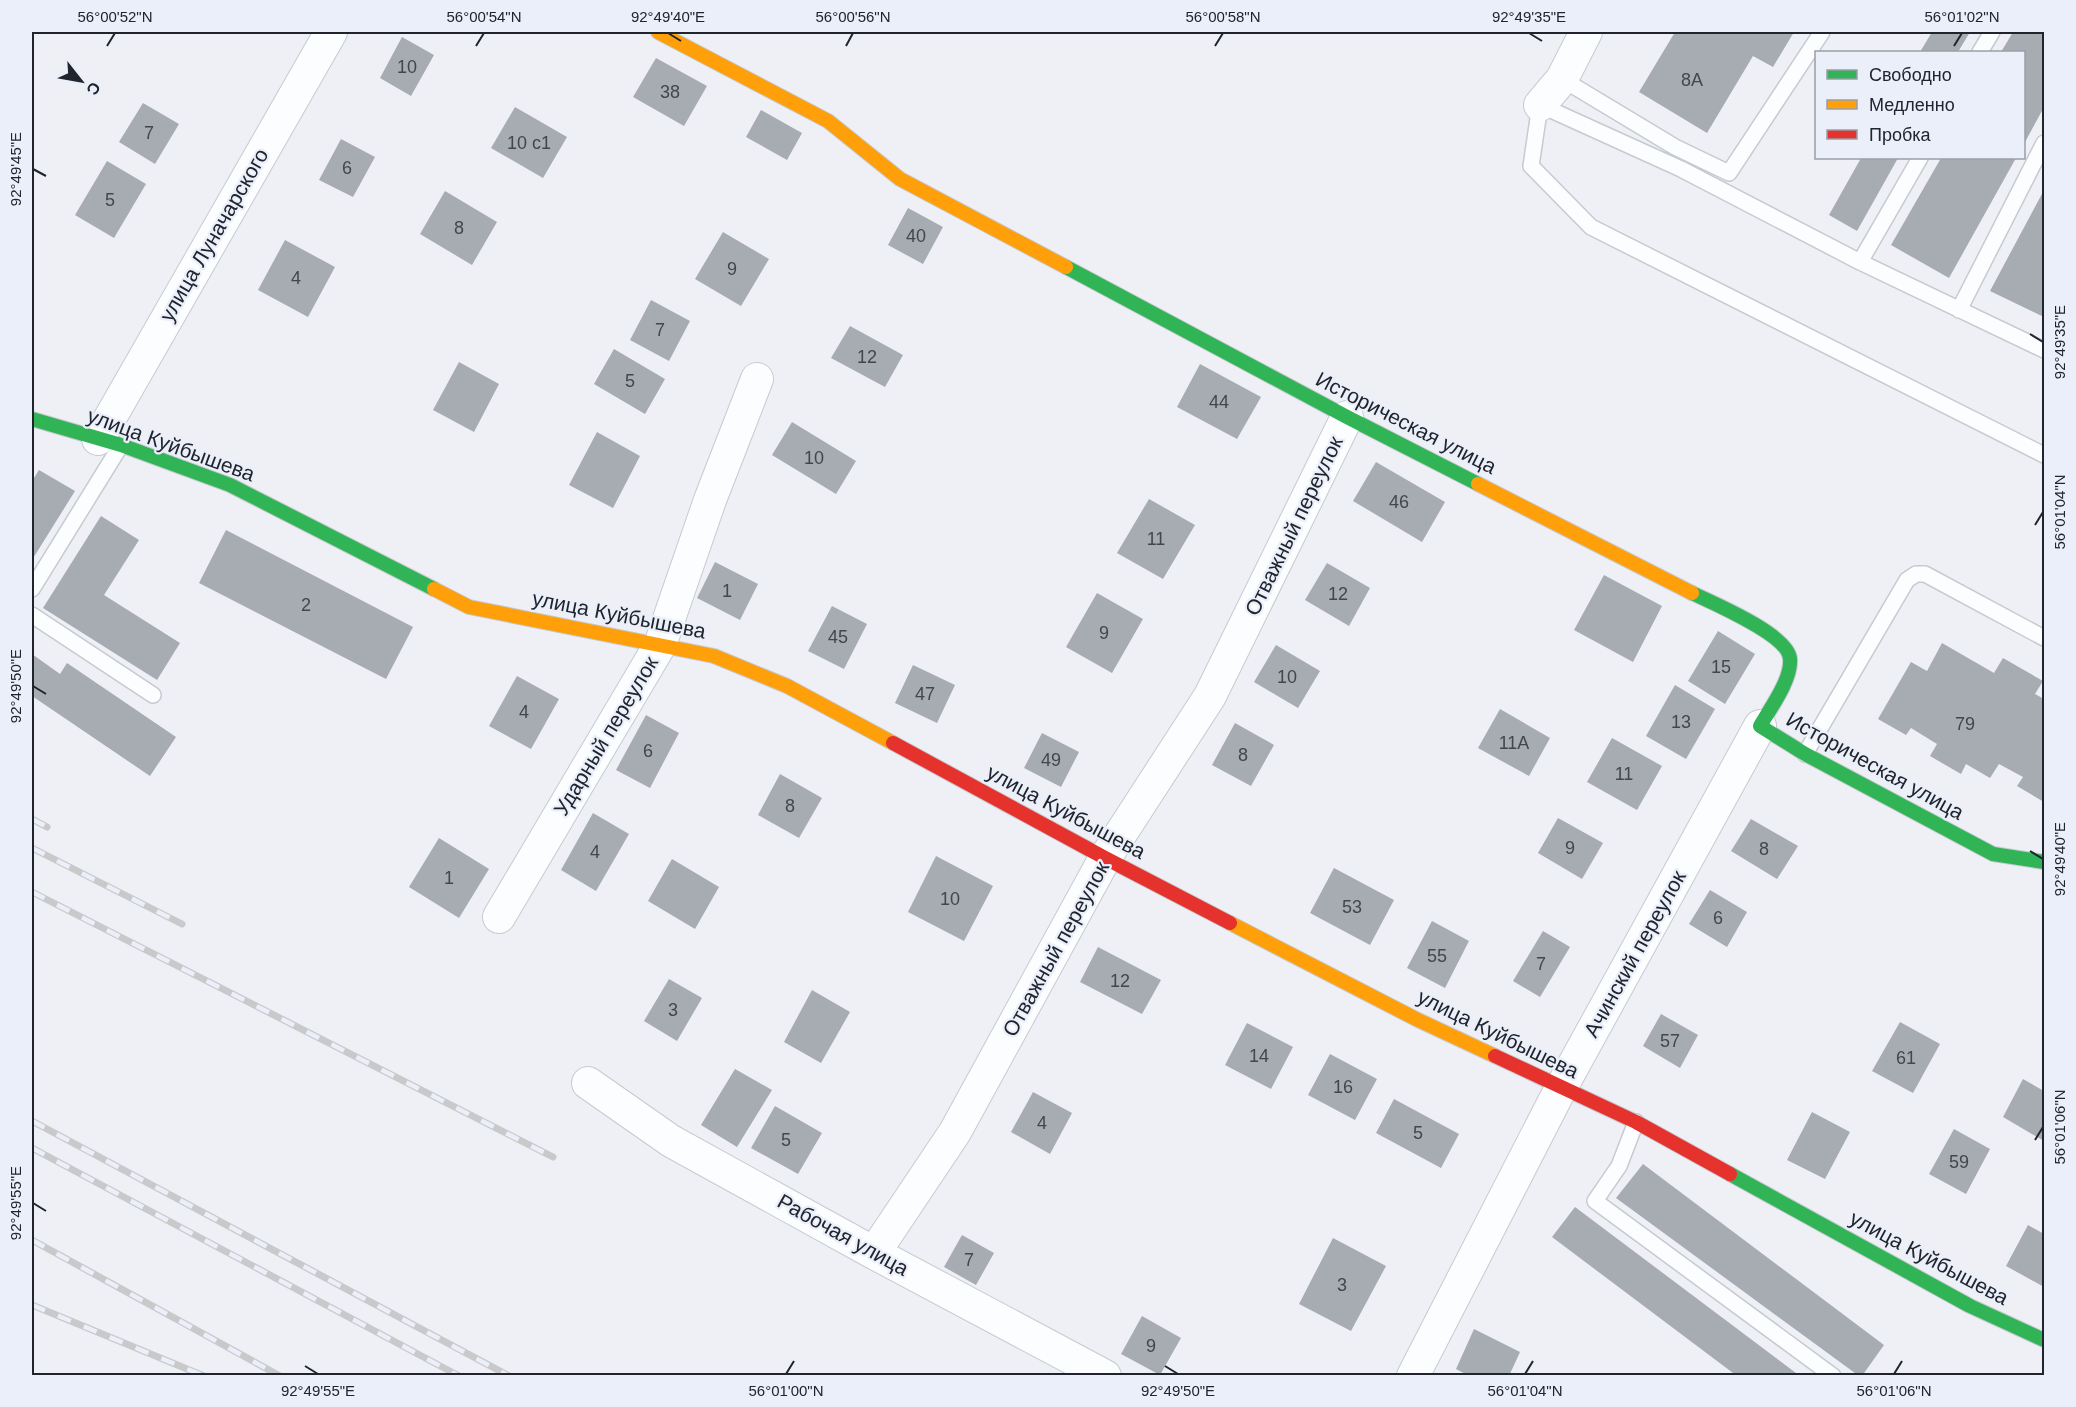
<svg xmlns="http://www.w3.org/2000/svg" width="2076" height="1407" viewBox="0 0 2076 1407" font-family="Arial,sans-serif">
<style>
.building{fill:#a6acb2}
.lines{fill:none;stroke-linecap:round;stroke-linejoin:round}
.lane-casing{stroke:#c6cad1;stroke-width:18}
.street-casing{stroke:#c6cad1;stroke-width:34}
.fast-casing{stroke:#c6cad1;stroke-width:16}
.slow-casing{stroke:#c6cad1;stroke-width:16}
.jam-casing{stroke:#c6cad1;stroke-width:16}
.lane{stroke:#fcfdfe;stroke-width:15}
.street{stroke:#fcfdfe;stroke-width:32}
.fast{stroke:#30b455;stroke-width:14}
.slow{stroke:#ff9f0a;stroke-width:14}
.jam{stroke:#e5322d;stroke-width:14}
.rail-casing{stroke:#c9c9cb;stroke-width:7}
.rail{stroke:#ebeffa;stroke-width:4.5;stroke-dasharray:14;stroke-linecap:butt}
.ticks{fill:none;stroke:#20242d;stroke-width:2}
.labels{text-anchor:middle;stroke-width:4.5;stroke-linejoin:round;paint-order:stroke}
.number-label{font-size:18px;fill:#42464e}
.street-label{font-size:21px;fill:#20242d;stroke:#ebeffa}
.neatline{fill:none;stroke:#20242d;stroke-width:2}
.ticks-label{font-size:15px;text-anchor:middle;fill:#20242d}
</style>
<rect width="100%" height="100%" fill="#eef0f6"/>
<path class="building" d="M1675,32H1794L1773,67L1753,56L1707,133L1639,92Z
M1932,32H1970L1958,52H1920Z
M2013,32H2044V107L2024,144V52H2001Z
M402,37L434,55L411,96L380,78Z
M656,58L707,86L684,126L633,97Z
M143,103L179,124L155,164L119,142Z
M515,107L567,137L543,178L491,148Z
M761,110L802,133L787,160L746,137Z
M341,139L375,157L353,197L319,180Z
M1861,158H1898L1857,231L1829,215Z
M1941,158H2016L1949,278L1891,245Z
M107,161L146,184L114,238L75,215Z
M2044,190V317L1990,291Z
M445,191L497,222L472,265L420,234Z
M908,208L943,227L923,264L888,245Z
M723,232L769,259L741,306L695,279Z
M285,240L335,267L308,317L258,290Z
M651,300L690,321L669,361L630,340Z
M850,326L903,355L885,387L831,358Z
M614,349L665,379L645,414L594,384Z
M459,362L499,384L474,432L433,410Z
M1200,364L1261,397L1237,439L1177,407Z
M792,422L856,461L836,494L772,455Z
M597,432L640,456L613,508L569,485Z
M1376,462L1445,502L1422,542L1353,501Z
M39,470L75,491L32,560V481Z
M1149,499L1195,525L1163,579L1117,553Z
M101,516L139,540L104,595L180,643L157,680L43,608Z
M226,530L413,627L386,679L199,583Z
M715,562L758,584L740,620L697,598Z
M1327,563L1370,588L1349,626L1305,600Z
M1604,575L1662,606L1633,662L1574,630Z
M1097,593L1143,619L1112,673L1066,647Z
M832,606L867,624L844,669L808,651Z
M1718,631L1755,654L1725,704L1688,681Z
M1942,643L1994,673L2003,658L2043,681L2035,694L2044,699V802L2017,786L2023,777L1999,764L1990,778L1966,764L1961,774L1930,756L1937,744L1911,728L1906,735L1878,719L1911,662L1927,671Z
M1276,645L1320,671L1298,708L1254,682Z
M32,654L60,674L67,663L176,737L150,776L32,696Z
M913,665L955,685L937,723L895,703Z
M517,676L559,699L531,749L489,726Z
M1675,685L1715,709L1686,759L1646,736Z
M1500,709L1550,738L1529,776L1478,748Z
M646,715L679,733L650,788L616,770Z
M1235,723L1274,745L1251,786L1212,765Z
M1042,733L1079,752L1061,787L1024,768Z
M1612,738L1662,766L1637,810L1587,782Z
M780,774L822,798L799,838L758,815Z
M593,813L629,834L596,891L561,870Z
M1558,818L1603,843L1582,879L1538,853Z
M1751,819L1798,846L1777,879L1731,851Z
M439,838L489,869L459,918L409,887Z
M936,856L993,886L964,941L908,912Z
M672,859L719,887L695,929L648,901Z
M1334,868L1394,900L1370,945L1310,913Z
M1710,890L1747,912L1727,947L1689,924Z
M1432,921L1469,941L1445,988L1407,968Z
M1543,931L1570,947L1540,997L1513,981Z
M1098,947L1161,980L1142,1014L1080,982Z
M669,979L702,998L677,1041L644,1021Z
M812,990L850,1012L821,1063L784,1042Z
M1661,1014L1698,1035L1680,1068L1643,1046Z
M1900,1022L1940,1044L1913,1093L1872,1071Z
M1247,1023L1293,1047L1271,1089L1225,1065Z
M1330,1054L1377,1079L1355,1120L1308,1095Z
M735,1069L772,1090L737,1147L701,1125Z
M2023,1079L2044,1091V1141L2003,1117Z
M1033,1092L1072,1113L1050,1154L1011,1132Z
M1394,1099L1459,1134L1441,1168L1376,1133Z
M775,1106L822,1133L798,1174L751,1148Z
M1812,1112L1850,1132L1825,1179L1787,1160Z
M1954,1129L1990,1149L1966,1194L1929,1174Z
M1643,1164L1884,1345L1862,1376H1859L1616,1198Z
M1575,1207L1800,1376H1737L1552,1237Z
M2028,1225L2044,1234V1287L2006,1266Z
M962,1235L994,1253L976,1285L944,1267Z
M1333,1238L1386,1266L1351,1331L1299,1304Z
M1142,1316L1181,1338L1160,1375L1121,1354Z
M1474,1329L1520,1352L1509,1376H1469L1456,1369Z"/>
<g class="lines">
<g class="lane-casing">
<path id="lane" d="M1980,52L1992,32
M1562,79L1675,147L1729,173L1822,32
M1860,262L1920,158
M1959,310L2044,143
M2044,350L1860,262L1681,169L1540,105L1531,166L1591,227L2044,455
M32,589L121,445
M32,615L153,695
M1805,754L1907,580L1916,574H1925L2044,638
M1636,1122L1619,1166L1595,1201L1833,1376"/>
</g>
<g class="street-casing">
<path id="street" d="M1540,105L1562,79L1586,32
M98,439L331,32
M499,917L660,645L710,500L757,379
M588,1083L671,1141L874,1253L1105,1376
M874,1253L955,1132L1105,858L1210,696L1347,417
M1413,1376L1561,1088L1760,726"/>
</g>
<g class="fast-casing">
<path id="fast" d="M1066,267L1347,417L1478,484
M32,419L121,445L230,485L434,589
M1692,593C1713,603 1789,635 1790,659C1792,679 1770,709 1760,726L1805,754L1993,854L2044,862
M1730,1174L1970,1306L2044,1340"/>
</g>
<g class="slow-casing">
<path id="slow" d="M658,32L828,121L900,179L1066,267
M1478,484L1692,593
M434,589L469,607L714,656L787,686L893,743
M1230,923L1418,1020L1495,1056"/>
</g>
<g class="jam-casing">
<path id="jam" d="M893,743L1105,858L1230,923
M1495,1056L1636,1122L1730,1174"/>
</g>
<use href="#lane" class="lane"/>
<use href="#street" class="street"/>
<use href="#fast" class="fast"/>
<use href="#slow" class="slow"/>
<use href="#jam" class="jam"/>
<g class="rail-casing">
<path id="rail" d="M32,819L47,827
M32,848L182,924
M32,892L553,1157
M32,1121L509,1376
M32,1148L459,1376
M32,1240L280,1376
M32,1305L204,1376"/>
</g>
<use href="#rail" class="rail"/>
</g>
<path class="ticks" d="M668,33L681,41M1529,33L1542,41M107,46L115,33M476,46L484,33M846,46L853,33M1215,46L1223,33M1954,46L1962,33M33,169L46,176M2030,334L2043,342M2035,525L2043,512M33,686L46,694M2030,851L2043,859M2035,1140L2043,1127M33,1203L46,1211M305,1366L318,1374M1165,1366L1178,1374M786,1374L794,1361M1525,1374L1533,1361M1894,1374L1902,1361"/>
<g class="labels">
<g class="number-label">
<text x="407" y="73">10</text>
<text x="1692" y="86">8А</text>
<text x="670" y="98">38</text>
<text x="149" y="139">7</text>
<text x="529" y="149">10 с1</text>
<text x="347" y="174">6</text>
<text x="110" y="206">5</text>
<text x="459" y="234">8</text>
<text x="916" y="242">40</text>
<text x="732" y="275">9</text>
<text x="296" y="284">4</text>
<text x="660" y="336">7</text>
<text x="867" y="363">12</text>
<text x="630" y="387">5</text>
<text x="1219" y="408">44</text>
<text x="814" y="464">10</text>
<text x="1399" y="508">46</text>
<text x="1156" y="545">11</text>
<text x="727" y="597">1</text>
<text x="1338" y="600">12</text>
<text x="306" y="611">2</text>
<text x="1104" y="639">9</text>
<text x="838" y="643">45</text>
<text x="1721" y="673">15</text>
<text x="1287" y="683">10</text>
<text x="925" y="700">47</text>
<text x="524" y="718">4</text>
<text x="1681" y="728">13</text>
<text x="1965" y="730">79</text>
<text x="1514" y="749">11А</text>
<text x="648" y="757">6</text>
<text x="1243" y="761">8</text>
<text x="1051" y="766">49</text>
<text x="1624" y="780">11</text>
<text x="790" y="812">8</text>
<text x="1570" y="854">9</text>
<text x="1764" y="855">8</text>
<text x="595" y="858">4</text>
<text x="449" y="884">1</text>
<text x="950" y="905">10</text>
<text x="1352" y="913">53</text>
<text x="1718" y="924">6</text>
<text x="1437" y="962">55</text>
<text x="1541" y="970">7</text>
<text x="1120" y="987">12</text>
<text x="673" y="1016">3</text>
<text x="1670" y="1047">57</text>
<text x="1259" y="1062">14</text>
<text x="1906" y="1064">61</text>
<text x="1343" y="1093">16</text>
<text x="1042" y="1129">4</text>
<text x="1418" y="1139">5</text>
<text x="786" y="1146">5</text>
<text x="1959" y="1168">59</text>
<text x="969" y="1266">7</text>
<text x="1342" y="1291">3</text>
<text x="1151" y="1352">9</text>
</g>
<g class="street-label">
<text transform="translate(214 235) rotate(-60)" y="7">улица Луначарского</text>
<text transform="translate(1406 423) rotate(27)" y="7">Историческая улица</text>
<text transform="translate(171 445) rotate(20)" y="7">улица Куйбышева</text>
<text transform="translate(1294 526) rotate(-64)" y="7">Отважный переулок</text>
<text transform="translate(619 615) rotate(11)" y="7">улица Куйбышева</text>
<text transform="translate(606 736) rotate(-59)" y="7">Ударный переулок</text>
<text transform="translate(1875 766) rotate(29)" y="7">Историческая улица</text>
<text transform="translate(1066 812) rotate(28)" y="7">улица Куйбышева</text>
<text transform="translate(1056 949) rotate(-61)" y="7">Отважный переулок</text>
<text transform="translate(1635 954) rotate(-61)" y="7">Ачинский переулок</text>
<text transform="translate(1498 1034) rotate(26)" y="7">улица Куйбышева</text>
<text transform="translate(843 1235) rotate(29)" y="7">Рабочая улица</text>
<text transform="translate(1929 1258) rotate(28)" y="7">улица Куйбышева</text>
</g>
</g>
<rect width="2076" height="1407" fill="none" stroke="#ebeffa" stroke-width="66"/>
<rect x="1815" y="51" width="210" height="108" fill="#ebeffa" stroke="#9a9ea8" stroke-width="1.5"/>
<rect x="1827" y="70" width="30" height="9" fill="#30b455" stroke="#9a9ea8" stroke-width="1.5"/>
<text x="1869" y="81" font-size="18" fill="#20242d">Свободно</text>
<rect x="1827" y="100" width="30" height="9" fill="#ff9f0a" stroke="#9a9ea8" stroke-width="1.5"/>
<text x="1869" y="111" font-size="18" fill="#20242d">Медленно</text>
<rect x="1827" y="130" width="30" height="9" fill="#e5322d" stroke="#9a9ea8" stroke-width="1.5"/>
<text x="1869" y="141" font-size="18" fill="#20242d">Пробка</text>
<g transform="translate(81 81) rotate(121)" stroke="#ebeffa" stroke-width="4.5" paint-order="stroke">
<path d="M0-4.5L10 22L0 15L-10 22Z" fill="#20242d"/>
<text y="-9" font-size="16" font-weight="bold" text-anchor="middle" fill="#20242d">С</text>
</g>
<rect x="33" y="33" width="2010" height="1341" class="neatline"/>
<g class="ticks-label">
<text x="115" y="22">56°00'52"N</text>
<text x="484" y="22">56°00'54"N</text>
<text x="668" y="22">92°49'40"E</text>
<text x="853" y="22">56°00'56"N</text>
<text x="1223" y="22">56°00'58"N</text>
<text x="1529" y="22">92°49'35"E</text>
<text x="1962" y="22">56°01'02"N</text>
<text transform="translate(16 169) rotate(-90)" y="5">92°49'45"E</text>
<text transform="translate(2060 342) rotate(-90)" y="5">92°49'35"E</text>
<text transform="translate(2060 512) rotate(-90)" y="5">56°01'04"N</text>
<text transform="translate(16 686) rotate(-90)" y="5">92°49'50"E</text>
<text transform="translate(2060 859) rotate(-90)" y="5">92°49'40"E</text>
<text transform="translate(2060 1127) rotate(-90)" y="5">56°01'06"N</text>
<text transform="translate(16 1203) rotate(-90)" y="5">92°49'55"E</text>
<text x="318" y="1396">92°49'55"E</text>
<text x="786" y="1396">56°01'00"N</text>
<text x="1178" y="1396">92°49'50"E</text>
<text x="1525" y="1396">56°01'04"N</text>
<text x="1894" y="1396">56°01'06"N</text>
</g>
</svg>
